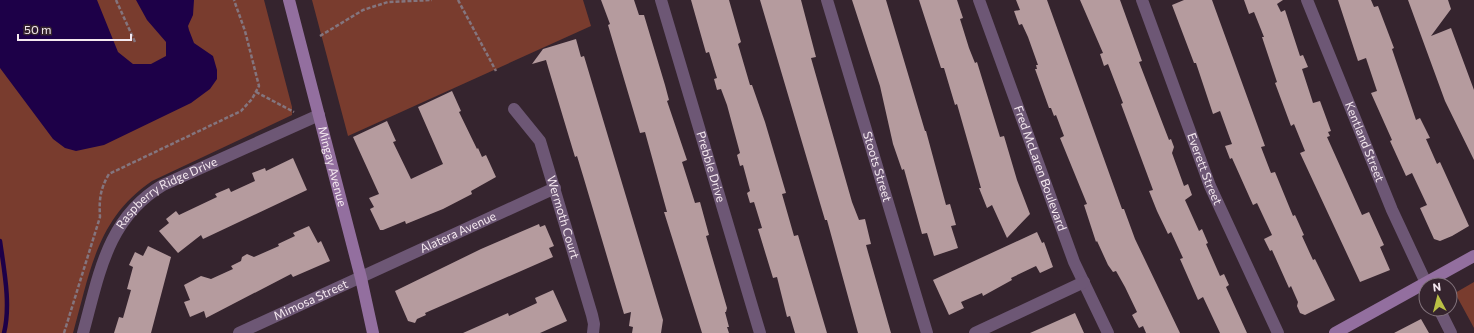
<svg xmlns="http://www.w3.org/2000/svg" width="1474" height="333" viewBox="0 0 1474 333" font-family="Commissioner,sans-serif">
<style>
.green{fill:#793c2e}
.water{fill:#1d0048}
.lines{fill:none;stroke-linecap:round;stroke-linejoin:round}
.stream{stroke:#1d0048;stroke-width:4.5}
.building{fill:#b59b9e}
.path{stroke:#84757e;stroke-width:2.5;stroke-dasharray:4 2;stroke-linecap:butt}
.street{stroke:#6d5775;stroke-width:12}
.secondary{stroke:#936f9f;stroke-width:12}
.labels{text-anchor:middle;stroke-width:4;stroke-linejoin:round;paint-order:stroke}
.street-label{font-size:12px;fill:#f5e9f0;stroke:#35242e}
</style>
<rect width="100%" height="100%" fill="#35242e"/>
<path class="green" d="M0,0H264L292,107V115L152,181C96,219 90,273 73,333H0Z
M312,0H583L591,26L348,136Z
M1474,282V328L1455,293Z"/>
<path class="water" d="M0,0H97L118,52L133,64H151L166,56V42L147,20L136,0H194L193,15L188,26L189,30L194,43L213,56L217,70V79L210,89L191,103L104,145L76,151L65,148L53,139L0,68Z"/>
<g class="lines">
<path class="stream" d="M0,241C4,270 11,304 4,333"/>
</g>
<path class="building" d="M601,0H634L639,15H644L665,85L669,100L667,101L687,160L682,162L695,203L700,202L709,235L706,236L727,308L726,312H725L729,327H727L729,333H702L664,212H667L645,132L640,133L608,25L610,24Z
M691,0H729L741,42L738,44L750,85H752L765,122L786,193L782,194L794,236L798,235L827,333H795L790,316L787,317L777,277L773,278L758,229L762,228L754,202L750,203L747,193L750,191L743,165L740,166L737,155L740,153L727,105L721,89L717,90L714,79L717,78L709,52L706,53Z
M760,0H801L816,57L811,58L852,202L859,220L865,219L871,244L866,245L891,333H858L827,220H825Z
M852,0H886L925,131H926L946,205L950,204L956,225L951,226L958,248L934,256L927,233L922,234L904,169L902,170L893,144L880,86Z
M919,0H957L963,18L960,19L969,48L975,63L977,62L1000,137L1004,136L1017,180L1030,214L1007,238L992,205L987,208L979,188H981L957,104L955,105L944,68H941Z
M1016,0H1047L1122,209H1124L1135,239L1180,333H1146L1143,326L1139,328L1132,315L1137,312L1125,287L1116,271L1113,272L1108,265L1097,241L1096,242L1084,205L1087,204L1060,138L1064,136L1056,115L1054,116L1051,108H1049L1035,69H1037L1036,65H1038L1028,37L1022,24L1019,25L1014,11L1020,10Z
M1080,0H1120L1142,61L1139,62L1169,140L1171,139L1174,147L1172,153L1184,186L1188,184L1192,195L1185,200L1199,231L1202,229L1208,243L1206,244L1220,276L1224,274L1229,285L1226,287L1247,333H1220L1203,297L1198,300L1180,259L1183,258L1171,232L1168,234L1157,211L1149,191L1153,190L1121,104L1123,103L1108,64L1104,66L1100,54L1103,53Z
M1184,0H1212L1265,146L1261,147L1271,173L1275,172L1293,216L1295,215L1304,235L1302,236L1313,260L1315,259L1335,300L1305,315L1300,313L1297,306L1298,302L1291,286L1289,288L1272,250L1270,251L1264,239L1272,235L1257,203L1253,205L1232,158L1230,159L1225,146L1232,144L1220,111L1213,114L1196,63H1194L1172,5Z
M1244,0H1283L1277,4L1281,12L1285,10L1300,56L1303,55L1308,67L1302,69L1313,103L1320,101L1331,131L1328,132L1330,136L1327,137L1362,215L1369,212L1384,245L1380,247L1390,270L1360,282L1300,153L1305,151L1294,124L1291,126L1275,83L1277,82L1262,37H1264L1254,12L1249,14Z
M1338,0H1371L1374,7L1378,6L1394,48L1392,49L1416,120L1420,118L1430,138L1426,139L1437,164L1440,162L1469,226L1452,236L1440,241L1434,239L1420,208L1427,205L1412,173L1406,176L1390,141L1392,140L1371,93L1377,91L1366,58L1358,61Z
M1408,0H1448L1451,9L1431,36L1451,28L1474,90V160L1445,101Z
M576,39L581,57L584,56L663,320L661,333H632L633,327L629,326L631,312L624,314L584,179L577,156L575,157L548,67L546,60L532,64L543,49Z
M452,91L461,111L459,112L477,149L478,148L482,157L486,155L496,177L471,191L472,194L443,209L406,224L405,221L383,230H380L370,209L374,207L369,198L379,194L353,137L387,121L396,141L393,142L411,179L443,164L418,107Z
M293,158L307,190L203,239L201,235L178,253L159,231L169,223L166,219L176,211L179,215L217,197L215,194L229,188L231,192L255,181L252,173L265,168L266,171Z
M539,224L540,227L545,225L554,246L549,248L553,257L425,313L426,315L417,319L415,323L408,321L395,291L481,249Z
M309,226L318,243L321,241L330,261L293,277L291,274L206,318L204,311L190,317L184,302L190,300L184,285L201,276L211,279L233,269L231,266L241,261L242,257L247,254L254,257L279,246L278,244L295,236L293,233Z
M1037,232L1042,243L1044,242L1053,267L1040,273L1036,266L1011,278L1012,280L983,296L982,293L961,302L964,308L949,315L933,280Z
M148,246L171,257L151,333H114L119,317L123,318L131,290L127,289L133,267L129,265L135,252L143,256Z
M553,290L567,321L540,333H463L508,313L509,316L537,303L535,298Z
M1075,313L1084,333H1030Z
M1421,319L1429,333H1394Z"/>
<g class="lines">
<path class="path" d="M116,0L135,42
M458,0L496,71
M320,36L363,10L388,2L432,0
M256,92L294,112
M64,333L100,217C99,200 100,189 109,174L241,111L252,99L259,86L245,31L234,0"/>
<g class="street">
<path id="s1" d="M661,0L760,333"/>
<path id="s2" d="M827,0L927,333"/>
<path id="s3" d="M979,0L1074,262L1108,333"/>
<path id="s4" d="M1142,0L1210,186L1278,333"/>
<path id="s5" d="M1307,0L1392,210L1427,285"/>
<path id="s6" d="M514,109L540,141L592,315L594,324L593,333"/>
<path d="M1439,309L1451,333"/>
<path id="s7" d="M83,333C99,275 107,218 163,185L319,115"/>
<path id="s8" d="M239,333L555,188"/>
<path d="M975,333L1084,282"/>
</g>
<g class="secondary">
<path id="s9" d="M289,0L361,278L373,333"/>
<path d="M1335,333L1474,256"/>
</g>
</g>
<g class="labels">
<g class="street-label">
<text dy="4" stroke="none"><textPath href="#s5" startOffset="153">Kentland Street</textPath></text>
<text dy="4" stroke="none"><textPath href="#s9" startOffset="172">Mingay Avenue</textPath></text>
<text dy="4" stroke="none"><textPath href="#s1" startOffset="174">Prebble Drive</textPath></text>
<text dy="4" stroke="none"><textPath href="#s2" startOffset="174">Stoots Street</textPath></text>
<text dy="4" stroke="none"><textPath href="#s3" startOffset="179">Fred McLaren Boulevard</textPath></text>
<text dy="4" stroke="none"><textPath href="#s4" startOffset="180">Everett Street</textPath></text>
<text dy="4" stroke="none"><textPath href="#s7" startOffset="172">Raspberry Ridge Drive</textPath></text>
<text dy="4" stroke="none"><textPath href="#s6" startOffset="121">Wermoth Court</textPath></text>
<text dy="4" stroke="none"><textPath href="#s8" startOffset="241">Alatera Avenue</textPath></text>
<text dy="4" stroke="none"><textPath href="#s8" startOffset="79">Mimosa Street</textPath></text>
</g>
</g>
<g transform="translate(1438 297) rotate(353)"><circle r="19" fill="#35242e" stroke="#82737c"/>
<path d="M0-3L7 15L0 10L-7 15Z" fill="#bac045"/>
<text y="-6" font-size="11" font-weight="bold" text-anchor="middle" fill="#f5e9f0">N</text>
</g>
<path d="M18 34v6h113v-6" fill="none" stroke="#f5e9f0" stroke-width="2"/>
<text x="24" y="34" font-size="12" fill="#f5e9f0" stroke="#35242e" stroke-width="3" paint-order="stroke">50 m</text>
</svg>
